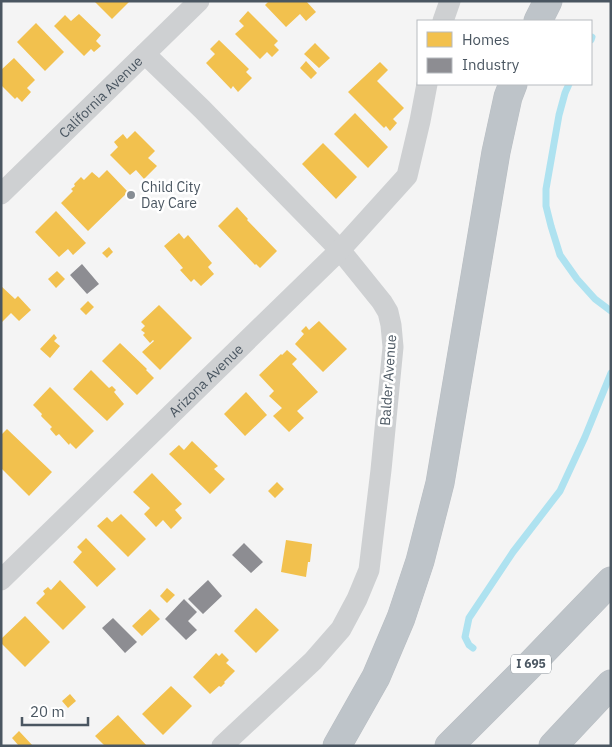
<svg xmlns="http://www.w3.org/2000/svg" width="612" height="747" viewBox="0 0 612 747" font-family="'IBM Plex Sans',sans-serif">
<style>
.homes{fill:#f2c14e}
.industry{fill:#8d8d92}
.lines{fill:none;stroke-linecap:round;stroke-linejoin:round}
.stream{stroke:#aee2f0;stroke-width:7}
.motorway-casing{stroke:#b9bec3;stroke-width:29}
.minor{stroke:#ced0d2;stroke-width:21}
.motorway{stroke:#bec4c9;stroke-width:28}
.poi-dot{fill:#868d94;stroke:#fff;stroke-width:2}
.labels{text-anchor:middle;stroke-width:5;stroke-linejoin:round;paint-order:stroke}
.shield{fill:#fff;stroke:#808990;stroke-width:1}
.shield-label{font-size:12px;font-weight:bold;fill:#4a5661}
.street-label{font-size:14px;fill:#4a5661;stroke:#fff}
.poi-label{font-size:14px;fill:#4a5661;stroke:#fff;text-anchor:start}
</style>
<rect width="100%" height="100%" fill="#f4f4f4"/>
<path class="homes" d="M94,1H130L112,19Z
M269,1H306L316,12L306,21L300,14L286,27L265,5Z
M248,11L278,41L274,45L279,50L272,57L267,52L260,59L235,34L244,26L239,21Z
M79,14L101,35L96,41L101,46L94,52L91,49L84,56L54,26L65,15L71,21Z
M36,23L64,52L45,71L17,42Z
M219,40L249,69L246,72L252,78L238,92L233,86L231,89L206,63L215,54L210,49Z
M315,43L330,58L319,68L304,54Z
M14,58L35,80L27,88L31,92L22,102L17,97L15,99L1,85V70Z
M306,61L317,73L311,79L300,68Z
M380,62L388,70L377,81L404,108L393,119L397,123L390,131L386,126L384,128L348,92Z
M355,113L388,147L368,168L334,134Z
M135,131L155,151L148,158L157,166L144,179L136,170L130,175L110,155L118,147L114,142L123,134L127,139Z
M323,143L357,177L336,199L302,164Z
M107,170L128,192L88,231L61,203L73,191L71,189L75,186L74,184L81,177L84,180L92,172L99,178Z
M237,207L248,219L247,220L277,251L260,268L256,264L255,265L218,226Z
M56,211L86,243L73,255L68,249L59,257L35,232Z
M179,233L184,239L188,235L212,263L208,267L214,274L201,286L194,279L191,282L180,270L183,268L164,246Z
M109,247L113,252L107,258L102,253Z
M57,271L65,279L56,288L48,279Z
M1,286L15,299L18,296L31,310L19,321L11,313L1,323Z
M88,301L94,307L86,315L80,309Z
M159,305L192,338L160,370L142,352L154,341L153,340L150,343L143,335L145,333L141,330L145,326L141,322Z
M319,321L347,349L323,372L295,344L304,334L301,331L306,326L309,330Z
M54,334L57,338L54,341L60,346L50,358L40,349Z
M120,343L147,369L146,370L154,378L137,395L102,361Z
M287,350L297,359L292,364L318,392L297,411L304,418L289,432L273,416L282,408L269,396L274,391L259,375L281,354L282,355Z
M91,370L109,388L112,386L116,390L114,392L124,404L107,421L73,389Z
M50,387L94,431L76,449L70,443L69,445L59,434L56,436L50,429L52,427L41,416L42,414L33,405Z
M246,392L267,415L245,436L224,414Z
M7,429L52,472L29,496L1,468V435Z
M192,441L218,466L214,469L225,479L210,494L169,454L179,445L184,450Z
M152,473L182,504L175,510L182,518L171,529L163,520L156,527L144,514L150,508L133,492Z
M277,482L284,489L275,498L268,491Z
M121,514L146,539L128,557L97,526L107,517L112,522Z
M86,538L116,569L97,587L73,562L82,552L77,547Z
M286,540L312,544L310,562H308L306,577L281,572Z
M60,580L86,607L63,630L36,603L45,594L43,591L48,587L51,590Z
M167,588L175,595L167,603L160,596Z
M256,608L279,630L256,653L234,631Z
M150,609L160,619L142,636L132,626Z
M25,616L50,642L25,667L1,643V639Z
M216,653L219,656L222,653L229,660L226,663L235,671L224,682L225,683L221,687L219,686L210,694L193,677Z
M171,686L192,706L163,735L142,714Z
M70,694L76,701L68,708L62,701Z
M118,715L147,746H105L95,736Z
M19,731L33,746H19L12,738Z"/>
<path class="industry" d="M82,264L99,284L87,294L70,275Z
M244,543L263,562L251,573L232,555Z
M208,580L222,596L203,614L188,599Z
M184,599L197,612L188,621L197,630L186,640L165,619Z
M113,618L137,642L125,653L102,628Z"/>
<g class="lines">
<path class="stream" d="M591,40L592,37
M569,84L565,93L559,115L546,189V206L551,226L560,255L577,279L595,299L611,311
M473,648L469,645L465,637L469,618L513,552L560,491L585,437L611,373"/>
<g class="motorway-casing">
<path id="motorway" d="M538,21L548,1
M337,746L376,677L401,618L420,561L440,483L496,152L508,97L513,84
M449,746L529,666L611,581
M553,746L611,684"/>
</g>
<g class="minor">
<path d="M443,21L450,1"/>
<path d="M145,54L202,109L340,250L382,302L388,312L391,325L393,347L381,470L369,570L357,599L341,629L313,661L222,746"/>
<path id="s1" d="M1,194L199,1"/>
<path id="s2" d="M1,580L340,250L407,176L420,121L427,84"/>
</g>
<use href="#motorway" class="motorway"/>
</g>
<circle class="poi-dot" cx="131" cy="195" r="5"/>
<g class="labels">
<rect class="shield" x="511" y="654.5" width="40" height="19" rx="4"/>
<g class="shield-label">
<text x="531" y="668">I 695</text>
</g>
<g class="street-label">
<text dy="5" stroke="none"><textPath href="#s1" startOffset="139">California Avenue</textPath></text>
<text dy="5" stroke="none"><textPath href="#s2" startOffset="286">Arizona Avenue</textPath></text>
<text transform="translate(388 380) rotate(-86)" y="5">Balder Avenue</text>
</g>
<g class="poi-label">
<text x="141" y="192">Child City<tspan x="141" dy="16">Day Care</tspan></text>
</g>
</g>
<rect width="612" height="747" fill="none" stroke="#4a5661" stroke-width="5"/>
<rect x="417" y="20" width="175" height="65" fill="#ffffff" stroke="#b7bbc0"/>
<rect x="427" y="32" width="25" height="15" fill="#f2c14e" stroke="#b7bbc0"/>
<text x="462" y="45" font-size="15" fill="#4a5661">Homes</text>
<rect x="427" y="58" width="25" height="15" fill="#8d8d92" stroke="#b7bbc0"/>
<text x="462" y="70" font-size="15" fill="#4a5661">Industry</text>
<path d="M22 717v8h66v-8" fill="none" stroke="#4a5661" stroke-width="2.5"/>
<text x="30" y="717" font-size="15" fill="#4a5661" stroke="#ffffff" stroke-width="4" paint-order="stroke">20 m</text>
</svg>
